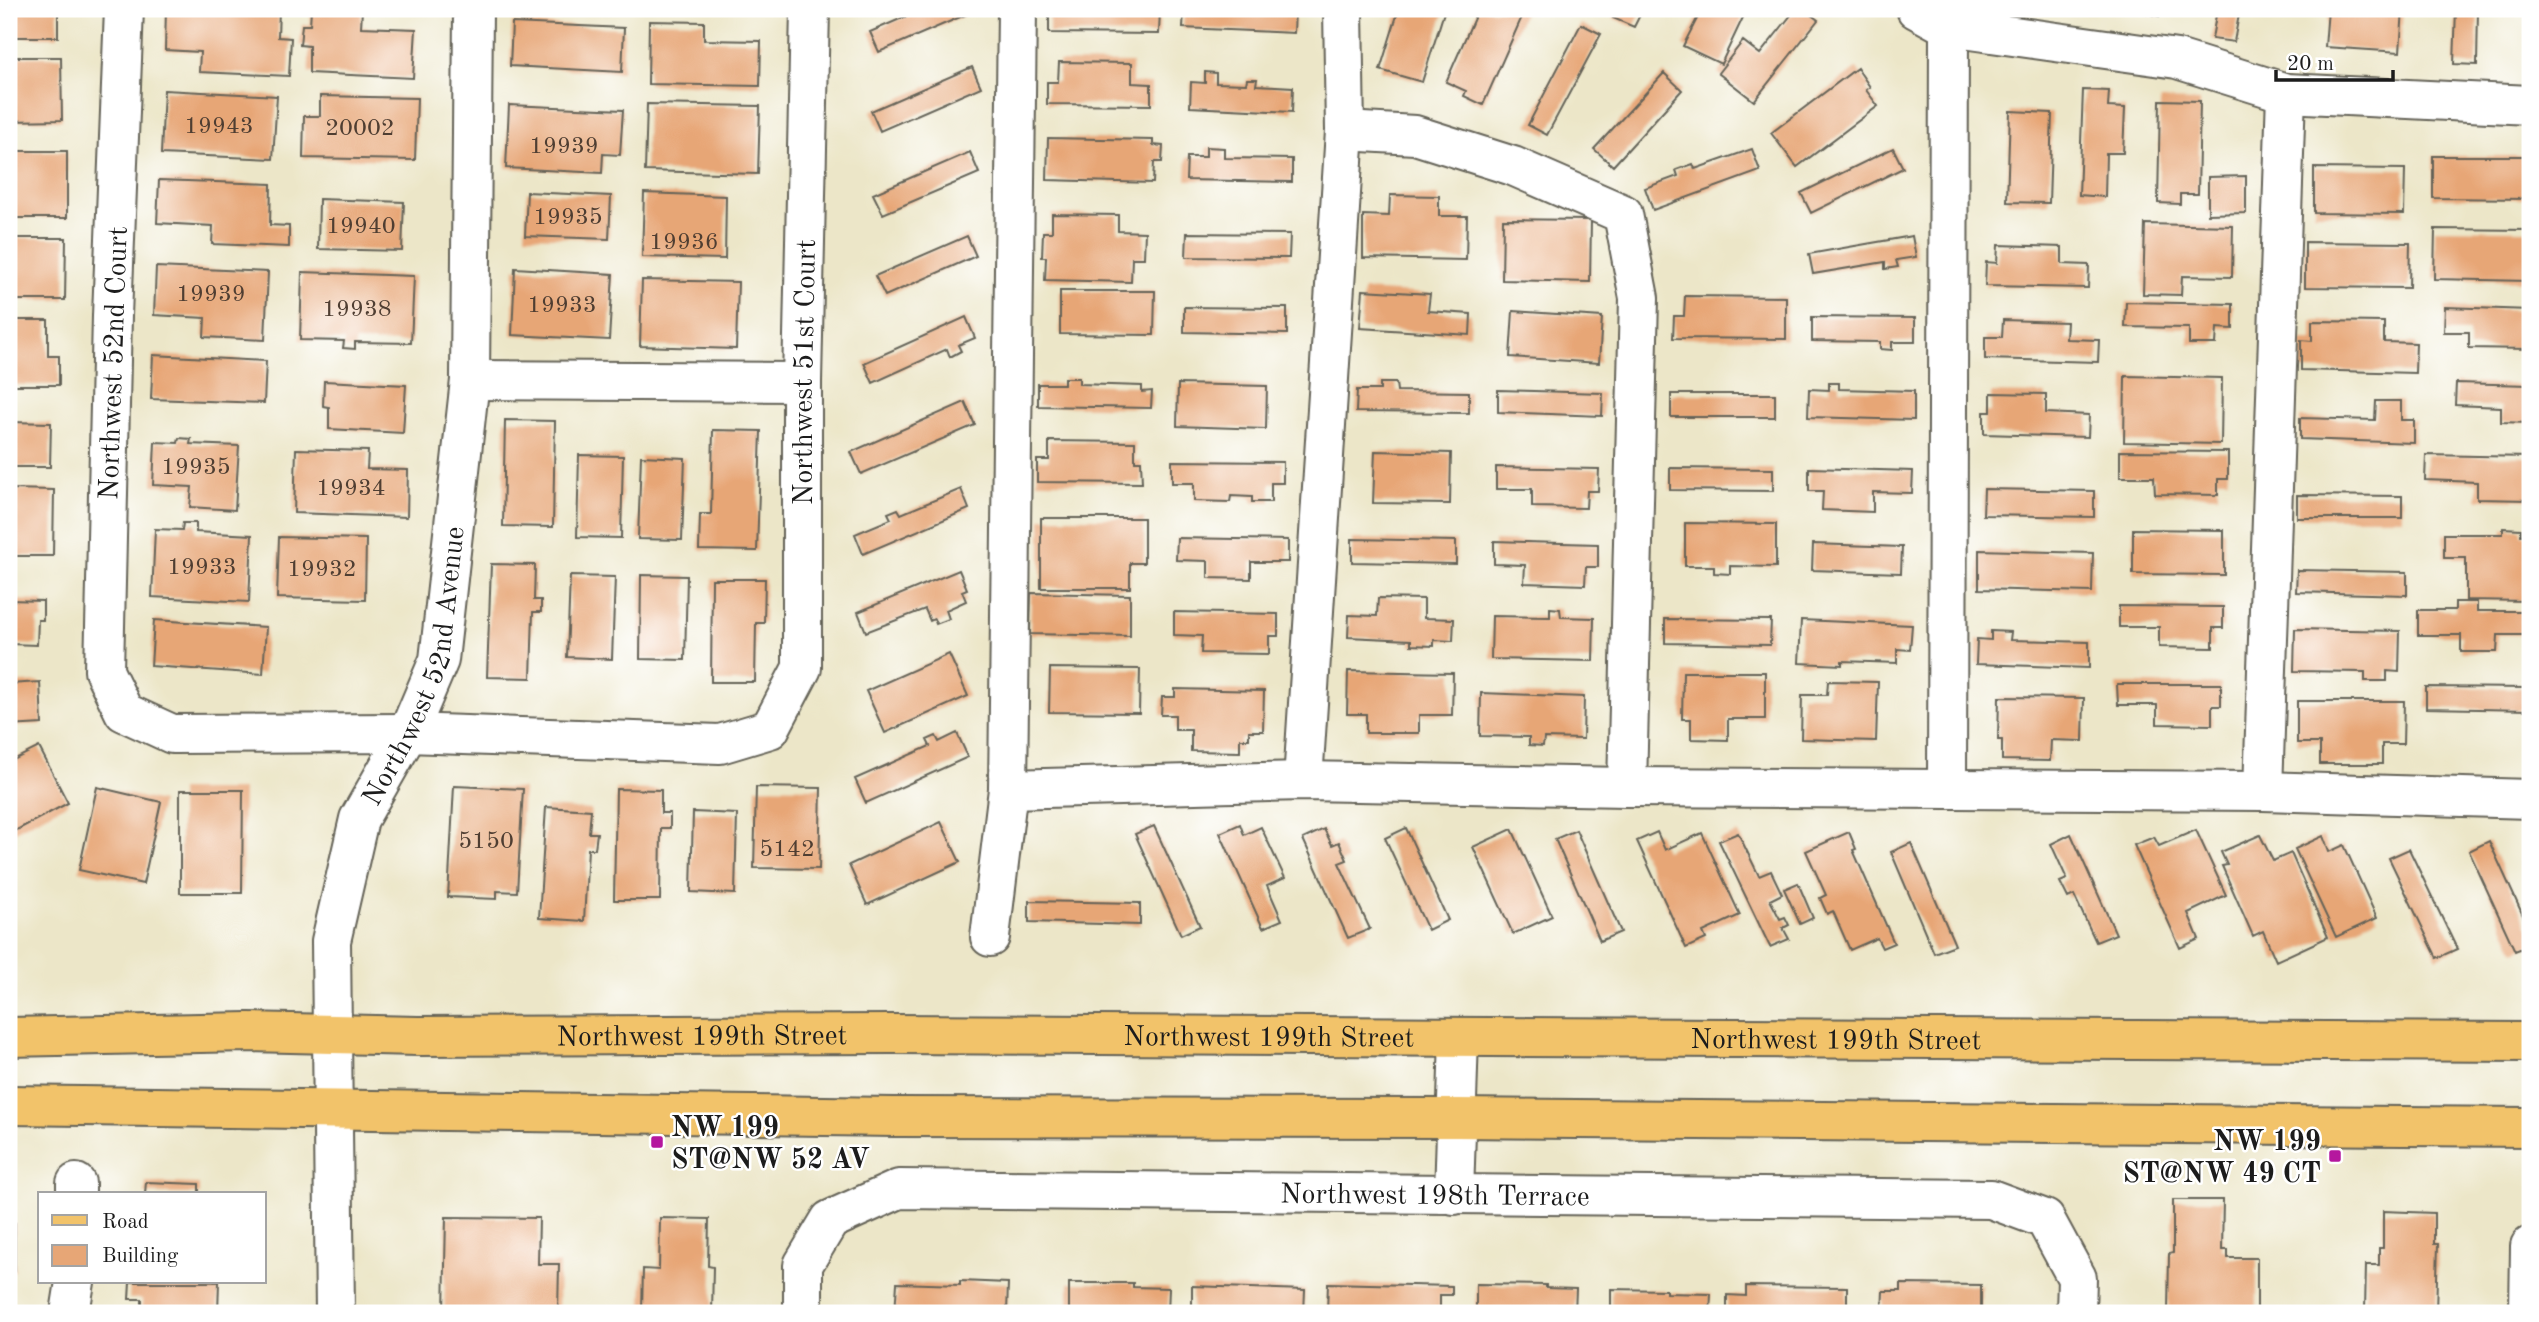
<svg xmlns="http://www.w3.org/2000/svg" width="2539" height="1322" viewBox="0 0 2539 1322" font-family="'Old Standard TT',serif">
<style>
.building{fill:#e7a676}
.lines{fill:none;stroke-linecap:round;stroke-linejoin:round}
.minor-casing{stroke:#656358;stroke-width:42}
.major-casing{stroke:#656358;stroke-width:42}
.minor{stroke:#fff;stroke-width:38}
.major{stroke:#f2c36a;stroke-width:38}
.poi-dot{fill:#b5179e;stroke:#fff;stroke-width:2.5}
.labels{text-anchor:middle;stroke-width:5;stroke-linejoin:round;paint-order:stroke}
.number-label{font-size:24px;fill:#4f3e32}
.street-label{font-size:28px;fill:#1c1c1c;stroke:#fff}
.poi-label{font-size:28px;font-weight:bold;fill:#1c1c1c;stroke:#fff;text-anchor:start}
</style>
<rect width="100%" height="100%" fill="#fff"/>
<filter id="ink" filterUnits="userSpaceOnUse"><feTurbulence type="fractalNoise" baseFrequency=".0143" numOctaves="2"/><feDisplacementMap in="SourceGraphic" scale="14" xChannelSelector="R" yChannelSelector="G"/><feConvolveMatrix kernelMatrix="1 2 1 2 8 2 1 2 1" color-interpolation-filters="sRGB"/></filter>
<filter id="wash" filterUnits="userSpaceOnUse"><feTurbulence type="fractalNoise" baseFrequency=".00686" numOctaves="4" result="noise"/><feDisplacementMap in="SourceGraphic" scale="28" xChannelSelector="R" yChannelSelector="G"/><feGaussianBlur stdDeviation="1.57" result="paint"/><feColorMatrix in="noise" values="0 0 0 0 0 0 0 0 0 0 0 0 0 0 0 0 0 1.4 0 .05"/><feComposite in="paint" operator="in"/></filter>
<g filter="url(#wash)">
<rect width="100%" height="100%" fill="#ece6c8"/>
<g id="blocks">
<path class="building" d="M9,9H58V37H9Z
M166,9H279L278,37L291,38L289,76L199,72L200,52L165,50Z
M311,9L362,10L361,27L416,29L413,78L309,73V46L300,45L302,25H310Z
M923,9H979L879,52L870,32Z
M1049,9H1160L1159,34L1049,33Z
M1184,9H1295L1294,33L1183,28Z
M1399,9H1445L1422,82L1380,70Z
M1478,9L1525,10L1483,105L1464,96L1466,91L1446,82Z
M1617,9H1643L1634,27L1613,18Z
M1702,9H1747L1721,64L1683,46Z
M1796,9H1803L1818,20L1754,101L1718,73L1743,41L1760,54Z
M2129,9H2160L2159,16Z
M2217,9H2240L2234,42L2212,39Z
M2328,9H2403L2400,52L2325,47Z
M2456,9H2478L2477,65L2454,64Z
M649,21L704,22V40L761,41L760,86L648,84Z
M512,23L624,28L622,72L510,66Z
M1581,24L1601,34L1547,135L1528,125Z
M9,57H61L62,120L9,121Z
M1059,62L1132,63V83L1151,84V105L1047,104V82H1058Z
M972,67L981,87L880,131L871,111Z
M1857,68L1870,87L1866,90L1878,106L1797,167L1771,133Z
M1205,72L1216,73V83L1246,84L1247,79H1257L1256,85L1293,87L1292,112L1190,107L1191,82L1205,83Z
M1664,73L1682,90L1613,166L1594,149Z
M164,90L277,96L273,159L161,154Z
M2083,90L2109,91L2108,107L2125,108L2123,153H2106L2105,197L2079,195Z
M320,96L417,98L415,160L303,158L304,116H320Z
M2160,100L2200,101L2198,194H2180V204L2158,203Z
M647,104L760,106L758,174L645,171Z
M509,105L623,110L620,155L603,154L602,173L506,168Z
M2010,111L2052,113L2049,203L2007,202Z
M1048,138L1153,140V145L1163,146L1162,162H1154L1153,183L1047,180Z
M1206,147L1224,148V158L1292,159V182L1186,180L1187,157H1206Z
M1893,148L1903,168L1811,213L1801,193Z
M1752,149L1760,171L1653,210L1645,188L1678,176L1676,170L1693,164L1695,169Z
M9,151H67V218H9Z
M970,152L979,173L883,214L873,194Z
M2433,156H2530V199L2433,198Z
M2314,168L2405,169L2404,214L2314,213Z
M2246,176V213L2208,214V177Z
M159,180L271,184L270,225L289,226V247L212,244L213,226L157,223Z
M527,192L611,196L609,239L525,236Z
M644,193L726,196L725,259L642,257Z
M1390,195L1439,196V216H1467L1466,260L1363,258V215L1389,216Z
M319,199L404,202L402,251L318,249Z
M1052,214L1118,215V231L1145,232L1144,258H1132L1131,282L1045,280L1046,257H1042L1043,232H1052Z
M1503,219L1591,220L1590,282L1502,280Z
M2145,224L2233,226L2232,277L2182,276L2181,295L2143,294Z
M2435,229L2530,230V281L2434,279Z
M1187,233L1290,234L1289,258L1186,257Z
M967,236L976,256L885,296L875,276Z
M1912,236L1916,257L1896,260L1898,267L1885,269V262L1813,274L1809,254Z
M9,238H66L65,300H9Z
M2305,242L2410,243L2409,288L2305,287Z
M1998,245L2062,247V264L2089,265L2088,288L1985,286L1986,262L1997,263Z
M156,267L268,272L265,340L204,337L205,318L154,315Z
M515,268L613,274L609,340L512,335Z
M302,272L414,276L411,343L355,342V349L343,348L344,341L300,340Z
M642,280L738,282L736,349L640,346Z
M1363,290L1430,294L1428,311L1471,314L1470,335L1360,328Z
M1060,291H1155L1154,335L1060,334Z
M1685,296L1786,297V339L1673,338L1674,316H1684Z
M2126,302L2233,304V329L2217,328L2216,344H2189V328L2125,327Z
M1184,307L1287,308V334L1184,332Z
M2445,307L2530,310V349L2469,348V332H2444Z
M1513,311L1602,317L1599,363L1510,357Z
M966,317L975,338L958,345L961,351L950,357L947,349L873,383L864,363Z
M1812,317L1915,318V342H1892V350L1880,349V342L1812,341Z
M9,320H48V356H59V385H9Z
M2003,320L2067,322L2066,339L2099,340L2098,362L1985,359V337H2002Z
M2312,321L2384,322V342L2416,343L2415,373L2301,370V340L2312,341Z
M153,355L266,361L264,403L151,399Z
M2125,376L2222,378L2221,444L2124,442Z
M1064,378H1079V384L1142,386V392L1152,391L1151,408L1038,406V384H1064Z
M324,381L406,385L403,433L329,429V407L323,406Z
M1380,383H1396L1397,391L1469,392V413L1356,412L1357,390H1380Z
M1829,383H1839V389L1914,391V420L1808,417L1809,389L1829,390Z
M2456,383L2530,385L2529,423L2501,422V407L2455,405Z
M1178,384L1267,386L1266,429L1177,426Z
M1498,390L1603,393L1602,416L1498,412Z
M1991,393L2046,394V413L2089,415L2088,437L1984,434V412H1991Z
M1671,394H1775V417H1671Z
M2376,401H2401V420H2414V443L2300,439V418L2375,420Z
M965,402L975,425L861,474L851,452Z
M505,420L555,421L553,527L503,526Z
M9,422L51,423L50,467H9Z
M713,430L761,431L757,551L699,550L700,514H711Z
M179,438L191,439L190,444L239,446L235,510L190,507L192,487L153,485L155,442L178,443Z
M1049,441L1135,442V461H1141L1142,483L1037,482V460H1049Z
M296,449L368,451L367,469L408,470L407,517L294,513Z
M1375,451L1451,453L1450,504L1373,503Z
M2120,451L2228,452V479H2218V495L2155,494L2154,477H2120Z
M579,455L623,456L621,538L577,537Z
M2426,455L2530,457V500L2477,499V482L2425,480Z
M641,456L685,458L682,540L638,539Z
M1172,461L1283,462V483H1271V502H1252V497L1231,496L1230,502L1194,501V483H1172Z
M1496,467L1599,469L1598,491H1587L1586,508L1532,507V489H1496Z
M1670,468L1773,469V491L1670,490Z
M1809,468L1913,471L1912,493L1873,492V512L1822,510L1823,491H1809Z
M9,489L54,490L53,556H9Z
M961,489L969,509L863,554L855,534L891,519L888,513L898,509L901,514Z
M1984,489L2094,491V517L1983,515Z
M2297,495L2402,496V518H2297Z
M1041,518H1144V563H1130V588H1041Z
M183,523H196V532L252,535L249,602L152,597L155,529L182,530Z
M1685,523L1776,524V567L1730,566V574L1714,573V566H1685Z
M2503,528L2521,529V535H2530V601L2466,600V558H2444V534H2503Z
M2133,529L2224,530V575L2133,574Z
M279,537L366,539L365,600L277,598Z
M1177,538L1288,540V562H1251V579L1208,578V561L1176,560Z
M1352,539L1456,541V564L1352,562Z
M1494,541L1598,544V567H1586L1585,585L1524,583L1525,565L1494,564Z
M1813,544L1902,547L1901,573L1812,570Z
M1979,550L2093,553L2092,592L1979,589Z
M491,564L535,565L534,600H541V612H533L531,678L487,677Z
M959,570L967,589L962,591L966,601L946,610L949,619L936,624L934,619L930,621L925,609L866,632L858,612Z
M2297,570L2407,572V595L2296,592Z
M641,575L687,576L685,660L640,659Z
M570,576L615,577L612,659L567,657Z
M712,579H765L764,623H756L755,682H711Z
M1031,593L1130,595V636L1030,634Z
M1378,598L1424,599V618L1454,619L1453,641L1434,640V646L1411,645V640L1348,637L1349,615L1377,616Z
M9,600L43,601V620H38L37,645L9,644Z
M2455,602H2477V611H2530V635H2498L2497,652H2461V635H2418V610H2455Z
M2119,606L2223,607V628H2213V648L2159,647V627H2119Z
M1550,608L1560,609L1561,617L1594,618L1593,661L1491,659L1492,616L1550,617Z
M1174,612L1278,614V636H1269V654L1201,653L1202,636L1174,635Z
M1665,619L1771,620L1770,645L1665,643Z
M154,620L266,627L263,674L151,666Z
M1801,620L1912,625L1910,650L1897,649V663L1842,661V665L1799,663Z
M2295,629L2400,631L2399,672L2387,671V681H2365V672L2294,671Z
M1991,631L2011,632L2010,640L2089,642V668L1976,664L1977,639L1991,640Z
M949,654L968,696L885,733L866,691Z
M1050,668L1140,669L1139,713L1049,712Z
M1348,671L1453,673L1452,715H1419V733H1366V714H1347Z
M1683,672H1765V719H1728V740L1691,739V719H1682Z
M1828,681L1878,682L1876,741L1801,739L1802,695H1827Z
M40,682L42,724L9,726V684Z
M2117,684H2221V706H2212V725L2157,724V705H2118Z
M2426,687L2530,688V710L2426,708Z
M1175,689L1264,691L1263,731H1249V739H1240V752L1191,751V730H1175V715H1161L1162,697H1175Z
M1481,693L1584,697L1583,739L1544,738L1543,746L1529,745V737L1480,736Z
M1999,697L2084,698L2083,741L2051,740L2050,761L2002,760V740H1998Z
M2297,701H2404L2403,744H2382V764H2320V743H2297Z
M957,733L968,757L866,803L855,779L930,746L927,740L936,736L939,742Z
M39,747L68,803L9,834V762Z
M454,786L523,789L517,892L497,891V899L448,897Z
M97,787L161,802L143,884L79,870Z
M756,787L821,788L819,869L754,868Z
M616,789L661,790V813H670V828H661L660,900H614Z
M180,790H243L242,893H180Z
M546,807L591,810L589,833H597L595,849H588L584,921L539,918Z
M693,812L737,814L735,894L691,892Z
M941,822L960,862L867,905L849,865Z
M1240,824L1244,835L1261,827L1285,878L1267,886L1282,920L1263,928L1220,833Z
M1154,826L1200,926L1181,935L1135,834Z
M1406,828L1448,920L1428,930L1385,838Z
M1324,829L1332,845L1339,842L1347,860L1339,863L1370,929L1348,938L1303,839Z
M1512,829L1552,916L1513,934L1473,847Z
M1576,830L1621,932L1600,941L1555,839Z
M2196,830L2226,895L2188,913L2199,939L2180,948L2134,845L2154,837L2159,846Z
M1657,832L1665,850L1702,833L1740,915L1703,932L1706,939L1686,948L1637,841Z
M1849,832L1856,849L1853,850L1894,943L1882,948L1877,938L1850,950L1833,911L1827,914L1820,898L1826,895L1806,851Z
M1738,833L1759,876L1771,871L1782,894L1770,900L1780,919L1785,917L1789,925L1783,928L1789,939L1770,947L1719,841Z
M2071,834L2116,934L2096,942L2074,895L2068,898L2060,882L2067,879L2051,844Z
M2260,835L2273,861L2291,853L2328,937L2276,961L2263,931L2253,936L2222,866L2227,865L2221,852Z
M2323,836L2329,852L2344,845L2377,918L2336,937L2295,849Z
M2489,841L2530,931V945L2515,951L2469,851Z
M1911,843L1955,945L1934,953L1891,852Z
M2409,849L2457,949L2437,958L2389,858Z
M1798,883L1813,918L1800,924L1784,889Z
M1029,901L1140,903V925L1029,922Z
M146,1182L199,1184V1194H145Z
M2173,1200H2223L2222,1250H2228V1258H2257V1313L2168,1312L2169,1254L2173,1253Z
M2383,1211L2434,1213V1244H2438L2436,1312L2365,1310L2366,1265H2379V1248H2383Z
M446,1217L539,1218L538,1264H559L558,1313H444Z
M660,1218L709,1219L708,1266L713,1267L712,1313L642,1311L643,1269L659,1270Z
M9,1223H15V1271H9Z
M960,1281L1008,1283L1007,1313H895L897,1283L960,1285Z
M130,1282H219L218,1312L142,1313V1299H129Z
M1069,1283H1133V1287L1169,1288L1168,1313H1069Z
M1328,1283L1452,1286V1295H1440V1313H1327Z
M1476,1284L1546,1285V1288L1576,1289L1575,1313H1476Z
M1901,1284L1981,1285V1313H1882L1883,1291H1901Z
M1192,1286L1305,1290L1304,1313H1192Z
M1746,1286L1847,1287V1313H1727V1295L1746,1296Z
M1611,1289L1666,1290V1293L1711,1294L1710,1313H1611Z"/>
</g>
</g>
<g filter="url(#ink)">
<use href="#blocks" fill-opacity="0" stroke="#656358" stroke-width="2"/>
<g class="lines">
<g class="minor-casing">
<g id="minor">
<path id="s1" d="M124,9L112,316L104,671L124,712L172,734L408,733L720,744L770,729L802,668V382L810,9"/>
<path d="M1916,9L1949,27L2177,59L2286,93L2530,105"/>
<path d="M1345,131L1415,135L1513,166L1623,214L1639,298L1627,787"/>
<path d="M470,380L802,382"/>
<path d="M1303,781L1345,131L1343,9"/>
<path d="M1008,789L1303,781L1627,787L2263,791L2530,799"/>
<path d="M1947,789L1949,27"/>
<path d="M2263,791L2286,93"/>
<path d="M990,937L1008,789L1017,9"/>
<path d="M76,1194V1183"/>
<path d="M1454,1195L1459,1037"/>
<path d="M70,1313L75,1282"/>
<path id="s2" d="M335,1313L331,941L359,819L408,733L439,660L470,380L473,9"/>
<path id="s3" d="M803,1313V1265L830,1220L899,1189L1991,1199L2045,1219L2077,1278L2076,1313"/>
<path d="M2529,1313L2530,1246"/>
</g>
</g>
<g class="major-casing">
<g id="major">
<path id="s4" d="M9,1037L248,1032L418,1036L893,1034L2530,1042"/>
<path d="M9,1105L894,1117L1457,1118L2530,1127"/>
</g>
</g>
<use href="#minor" class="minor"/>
<use href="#major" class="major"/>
</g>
</g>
<g class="poi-dot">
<rect x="650" y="1135" width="14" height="14" rx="3.5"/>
<rect x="2328" y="1149" width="14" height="14" rx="3.5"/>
</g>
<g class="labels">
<g class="number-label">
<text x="219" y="133">19943</text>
<text x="360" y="135">20002</text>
<text x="564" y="153">19939</text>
<text x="568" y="224">19935</text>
<text x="361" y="233">19940</text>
<text x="684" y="249">19936</text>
<text x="211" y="301">19939</text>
<text x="562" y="312">19933</text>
<text x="357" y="316">19938</text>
<text x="196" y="474">19935</text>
<text x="351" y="495">19934</text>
<text x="202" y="574">19933</text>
<text x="322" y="576">19932</text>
<text x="486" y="848">5150</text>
<text x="787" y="856">5142</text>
</g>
<g class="street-label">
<text transform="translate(112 363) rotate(-88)" y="10">Northwest 52nd Court</text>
<text dy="10" stroke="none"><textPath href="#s1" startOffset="1726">Northwest 51st Court</textPath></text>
<text dy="10" stroke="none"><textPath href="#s2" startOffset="663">Northwest 52nd Avenue</textPath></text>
<text dy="10" stroke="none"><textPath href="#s4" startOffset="693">Northwest 199th Street</textPath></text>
<text dy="10" stroke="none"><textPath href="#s4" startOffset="1260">Northwest 199th Street</textPath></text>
<text dy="10" stroke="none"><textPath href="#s4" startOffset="1827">Northwest 199th Street</textPath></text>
<text dy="10" stroke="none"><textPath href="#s3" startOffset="712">Northwest 198th Terrace</textPath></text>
</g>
<g class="poi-label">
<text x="671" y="1136">NW 199<tspan x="671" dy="32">ST@NW 52 AV</tspan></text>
<text x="2321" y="1150" text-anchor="end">NW 199<tspan x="2321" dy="32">ST@NW 49 CT</tspan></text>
</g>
</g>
<rect width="2539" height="1322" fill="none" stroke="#fff" stroke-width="35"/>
<rect x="38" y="1192" width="228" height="91" fill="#ffffff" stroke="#a4a4a4" stroke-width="2"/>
<rect x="52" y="1215" width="35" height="10" fill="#f2c36a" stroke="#a4a4a4" stroke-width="2"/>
<text x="102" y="1228" font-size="21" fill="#1c1c1c">Road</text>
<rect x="52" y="1245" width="35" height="21" fill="#e7a676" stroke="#a4a4a4" stroke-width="2"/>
<text x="102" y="1262" font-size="21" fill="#1c1c1c">Building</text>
<path d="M2276 70v10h117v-10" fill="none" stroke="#1c1c1c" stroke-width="3.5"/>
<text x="2287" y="70" font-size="21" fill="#1c1c1c" stroke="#ffffff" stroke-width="5" paint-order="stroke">20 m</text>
</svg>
